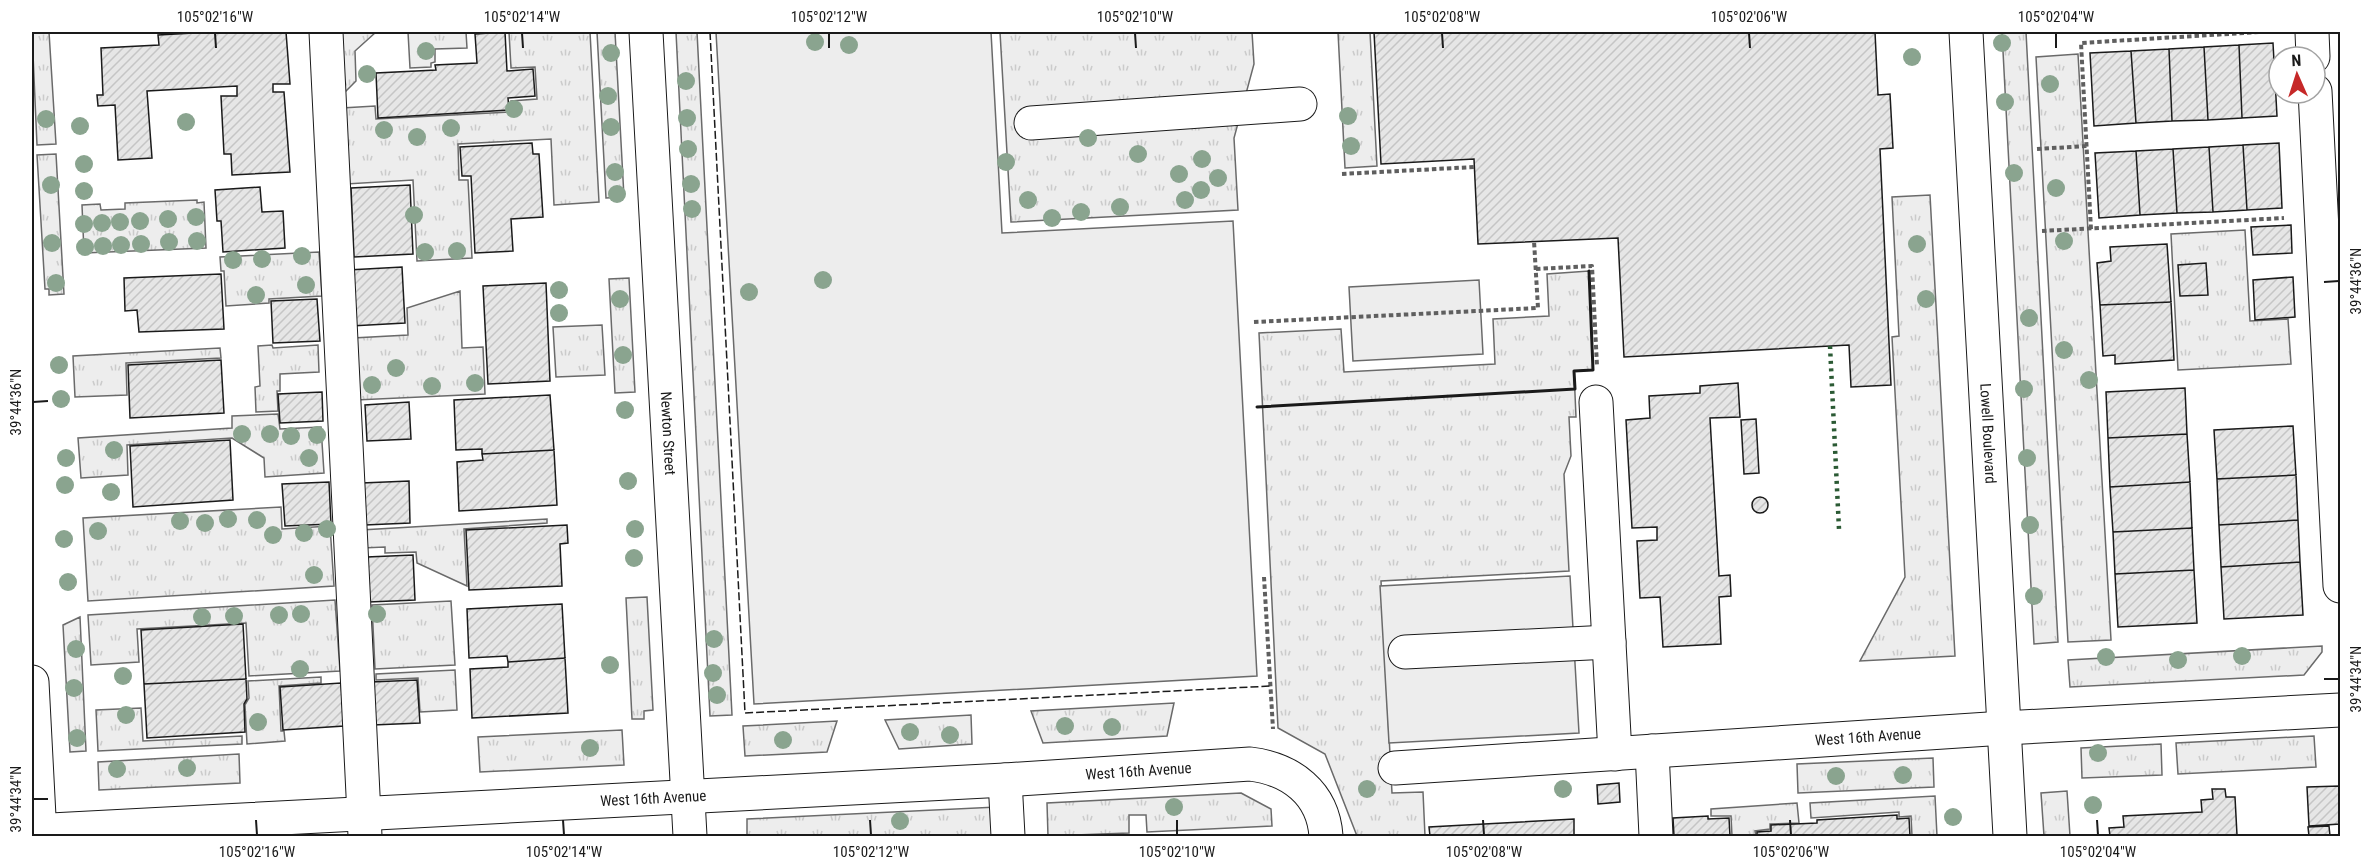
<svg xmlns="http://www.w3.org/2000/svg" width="2372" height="868" viewBox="0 0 2372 868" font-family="'Roboto Condensed',sans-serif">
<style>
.grass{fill:url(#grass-tufts);stroke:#6a6a6a;stroke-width:1.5}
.built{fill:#ededed;stroke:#6a6a6a;stroke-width:1.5}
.building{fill:url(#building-hatch);stroke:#1a1a1a;stroke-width:1.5}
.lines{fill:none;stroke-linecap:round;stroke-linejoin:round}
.minor-casing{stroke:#1a1a1a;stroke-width:35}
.path{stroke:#5f5f5f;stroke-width:4;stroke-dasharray:4.5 3;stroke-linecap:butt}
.minor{stroke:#fff;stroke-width:33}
.hedge{stroke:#2b5a34;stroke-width:4.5;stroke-dasharray:3 4.5;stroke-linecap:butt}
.fence{stroke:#1a1a1a;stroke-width:1.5;stroke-dasharray:8 3;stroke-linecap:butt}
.wall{stroke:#1a1a1a;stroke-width:3}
.tree{fill:#8aa48f}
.ticks{fill:none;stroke:#1a1a1a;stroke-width:2}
.labels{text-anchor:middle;stroke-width:4.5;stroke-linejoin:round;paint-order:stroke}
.street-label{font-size:15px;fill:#1a1a1a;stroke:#fff}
.neatline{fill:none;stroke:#1a1a1a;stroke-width:2}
.ticks-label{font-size:15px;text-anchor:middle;fill:#1a1a1a}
</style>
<defs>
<pattern id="grass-tufts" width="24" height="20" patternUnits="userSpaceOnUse" patternTransform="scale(1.5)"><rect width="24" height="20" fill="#ededed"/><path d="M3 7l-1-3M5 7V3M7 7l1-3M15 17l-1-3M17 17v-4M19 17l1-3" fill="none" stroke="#cbcbcb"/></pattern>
<pattern id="building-hatch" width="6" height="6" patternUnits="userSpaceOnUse" patternTransform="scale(1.5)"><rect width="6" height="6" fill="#e6e6e6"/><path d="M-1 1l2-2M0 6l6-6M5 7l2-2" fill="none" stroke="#c5c5c5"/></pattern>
</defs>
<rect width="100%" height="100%" fill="#fff"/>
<path class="grass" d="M32,32H49L56,144L37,145Z
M335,32H376L355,51L356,81L339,98Z
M408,32H466L467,48L435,49V62L431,63V67L410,68Z
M509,32H590L599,202L554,205L551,139L458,144L459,180H468L472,258L417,261L413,180L346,184L342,108L375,106L376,119L511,112V101L537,99L535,67L511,68Z
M597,32H615L624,197L606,198Z
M676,32H697L732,715L710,716Z
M1000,32H1252L1254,64L1234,138L1238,210L1011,222Z
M1338,32H1370L1377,166L1345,168Z
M2002,32H2026L2058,642L2034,644Z
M2078,54L2111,640L2068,642L2036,57Z
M56,154L64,294L49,295V289H45L37,155Z
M1930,195L1955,656L1860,661L1905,577L1892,337L1899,336L1892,197Z
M197,200V203L204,202L206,248L84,253L82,205L100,204L101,210L125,209V203Z
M2245,230L2250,321L2288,319L2291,364L2178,370L2171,234Z
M319,252L322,296L269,299V303L226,306L224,271H221L220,257Z
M1589,271L1593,370L1574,371L1576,417H1569L1571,456L1564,474L1569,571L1381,581L1392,793L1423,792L1425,836H1357L1325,754L1278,728L1259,333L1341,329L1344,372L1495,364L1493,319L1549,316L1547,274Z
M629,278L635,392L615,393L609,279Z
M460,291L462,348L483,347L485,394L356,400L353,338L408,335L407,308Z
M602,325L605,375L556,377L553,327Z
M272,345L273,348L318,345L319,372L280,374V391H277L278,411L256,412L255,387L260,386L258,346Z
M220,348L221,358L126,363L127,395L75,397L73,356Z
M278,414L280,429L321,427L324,473L265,477L264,458L232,438L127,445L128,475L81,478L78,438L232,428V416Z
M281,507L282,529L330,526L334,586L88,601L83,518Z
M547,519V523L464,529L467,586L417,563L416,552L385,553V547L362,548L361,530Z
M647,597L653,710L644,711V719H632L626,598Z
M335,600L340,671L249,676L246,623L137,629L139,662L91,665L88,615Z
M451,601L455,665L375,669L372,605Z
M80,617L86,751L70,752L63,625Z
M2322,646V652L2304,675L2070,687L2068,660Z
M455,670L457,710L420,712L418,678L376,680V674Z
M321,677V683L279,686L281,731H284L285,741L247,744L245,705L249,698L248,681Z
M1174,703L1167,736L1043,743L1031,711Z
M141,708L143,741L242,736V744L98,751L96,710Z
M971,715L972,744L899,749L885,720Z
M837,721L827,752L745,756L743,726Z
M622,730L624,765L480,772L478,737Z
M2314,736L2316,767L2178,774L2176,743Z
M2161,744L2162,775L2082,778L2081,748Z
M239,754L240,783L99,790L98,762Z
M1933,758L1934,787L1798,793L1797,764Z
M2067,791L2070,836H2044L2041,793Z
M1241,793L1271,809L1272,826L1147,832L1146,815H1129V833L1048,836L1047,803Z
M1935,796L1937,836H1912L1911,816L1899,817V812L1811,818L1810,803Z
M1797,803L1799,823L1770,824V829L1755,831L1756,836H1732L1731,816H1711V809Z
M997,807L998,836H747V819Z"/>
<path class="built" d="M716,32H991L1002,233L1233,221L1257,676L754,704Z
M1479,280L1483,354L1353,361L1349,287Z
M1570,576L1579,733L1389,743L1380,586Z"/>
<path class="building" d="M212,32H286L290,84H273V92H284L290,172L232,175L231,154H224L221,96H237V86L147,91L152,158L118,160L115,105L98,106L97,95H103L101,48L159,45L158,35Z
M505,32L507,71L533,69L535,96L508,98L509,110L378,118L376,73L436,70L435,65L477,63L475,34Z
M1374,32H1875L1878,95L1890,94L1893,148L1880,149L1891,385L1851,387L1849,345L1624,357L1618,238L1478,244L1474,159L1381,164Z
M2273,43L2277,116L2242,118L2239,45Z
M2239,45L2242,118L2208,120L2204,47Z
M2204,47L2208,120L2172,121L2169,49Z
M2169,49L2172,121L2136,123L2131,51Z
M2131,51L2136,123L2094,126L2090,53Z
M532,143L533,154H539L543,217L511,219L513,251L475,253L471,176H462L460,147Z
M2279,143L2282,208L2247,210L2243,145Z
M2243,145L2247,210L2213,212L2209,147Z
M2209,147L2213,212L2177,213L2173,149Z
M2173,149L2177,213L2140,215L2136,151Z
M2136,151L2140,215L2099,218L2095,153Z
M410,185L413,254L354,257L351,188Z
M260,187L262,212L283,211L285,248L223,252L221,221H217L215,190Z
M2291,225L2292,253L2253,255L2251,227Z
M2167,244L2171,302L2100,305L2097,263L2111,261L2110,247Z
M2206,263L2208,295L2180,296L2178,265Z
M402,267L405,323L351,326L348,270Z
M221,274L224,329L139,332L137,310L125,311L124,278Z
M2293,277L2295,317L2255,320L2253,280Z
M546,283L550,381L488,384L483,286Z
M317,299L320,341L273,343L271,301Z
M2171,302L2174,360L2115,364V355L2103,356L2100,305Z
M221,360L224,413L130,418L128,365Z
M1738,383L1740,417L1710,418L1719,576L1730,575L1731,596L1719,597L1721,644L1663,647L1660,597L1640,598L1637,541L1657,540V527L1632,528L1626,420L1650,418L1649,396L1700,393V386Z
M2185,388L2187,434L2108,438L2106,392Z
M322,392L323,421L280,423L278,394Z
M550,395L554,450L482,454V449L456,450L454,400Z
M409,402L411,439L367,441L365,405Z
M1756,419L1759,473L1744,474L1741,420Z
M2293,426L2296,475L2217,479L2214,430Z
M2187,434L2190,482L2110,487L2108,438Z
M230,440L233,500L133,507L130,446Z
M554,450L557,505L459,511L457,462L483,460L482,454Z
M2296,475L2298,520L2219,525L2217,479Z
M409,481L410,523L365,525L362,483Z
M329,482L331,524L285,526L282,484Z
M2190,482L2192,528L2113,532L2110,487Z
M1752 505a8 8 0 1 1 16 0a8 8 0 1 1-16 0Z
M2298,520L2300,562L2221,567L2219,525Z
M567,525L568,543L560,544L562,586L469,590L466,530Z
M2192,528L2194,570L2115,574L2113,532Z
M413,555L415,600L369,602L367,557Z
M2300,562L2303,615L2224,619L2221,567Z
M2194,570L2197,623L2118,627L2115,574Z
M562,604L565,658L508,662L507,656L469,658L467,609Z
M243,624L246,679L144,684L141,630Z
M565,658L568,713L472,718L470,669L508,667V662Z
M246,679L247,699L244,704L245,732L147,738L144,684Z
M417,680L420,723L373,725L371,682Z
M341,683L344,726L283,730L280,687Z
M1619,783L1620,802L1598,804L1597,785Z
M2340,786V824L2309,826L2307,787Z
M2212,789H2225L2226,797H2235L2237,835L2110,836L2109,828L2124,827L2123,816L2202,812L2201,800L2213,799Z
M1897,815V819L1909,818L1910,836H1757V832L1771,831V825L1817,823V820Z
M1708,816V819L1729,818L1730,836H1674L1673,818Z
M1574,819V836H1430L1429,827Z
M2329,826L2330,836H2309L2308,827Z"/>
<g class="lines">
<g class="minor-casing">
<g id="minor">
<path d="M326,32L365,836"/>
<path id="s1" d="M646,32L690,836"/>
<path id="s2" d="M1966,32L2010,836"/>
<path d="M2312,32L2313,57"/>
<path d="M2315,91L2340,586"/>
<path d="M1031,123L1300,104"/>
<path d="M1596,402L1615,754"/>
<path d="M1405,652L1609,642"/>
<path d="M32,682L40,836"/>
<path d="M1652,751L1656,836"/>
<path id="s3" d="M1395,768L2004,728L2340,710"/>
<path d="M1005,780L1008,836"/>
<path id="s4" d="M32,831L1005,780L1250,764C1291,769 1323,793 1326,836"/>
</g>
</g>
<path class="path" d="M2037,149L2087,146
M1342,174L1474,167
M2091,229L2081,43L2260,32
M2042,231L2284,218
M1536,269L1592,266L1597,366
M1254,322L1538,308L1534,241
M1264,577L1273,729"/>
<use href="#minor" class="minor"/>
<path class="hedge" d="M1830,346L1839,529"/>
<path class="fence" d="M710,32L745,713L1271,686"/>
<path class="wall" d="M1257,407L1575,389L1574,371L1593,370L1589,271"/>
</g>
<g class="tree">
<circle cx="815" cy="42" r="9"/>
<circle cx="2002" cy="43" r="9"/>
<circle cx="849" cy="45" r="9"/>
<circle cx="426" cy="51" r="9"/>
<circle cx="611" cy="53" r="9"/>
<circle cx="1912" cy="57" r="9"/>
<circle cx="367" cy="74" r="9"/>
<circle cx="686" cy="81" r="9"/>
<circle cx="2050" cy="84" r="9"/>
<circle cx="608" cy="96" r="9"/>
<circle cx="2005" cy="102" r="9"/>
<circle cx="514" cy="109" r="9"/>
<circle cx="1348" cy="116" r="9"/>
<circle cx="687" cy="118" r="9"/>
<circle cx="46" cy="119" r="9"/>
<circle cx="186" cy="122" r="9"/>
<circle cx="80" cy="126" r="9"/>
<circle cx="611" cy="127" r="9"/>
<circle cx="451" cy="128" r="9"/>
<circle cx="384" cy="130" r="9"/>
<circle cx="417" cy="137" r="9"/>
<circle cx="1088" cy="138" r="9"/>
<circle cx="1351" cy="146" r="9"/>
<circle cx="688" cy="149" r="9"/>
<circle cx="1138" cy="154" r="9"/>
<circle cx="1202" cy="159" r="9"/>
<circle cx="1006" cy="162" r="9"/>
<circle cx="84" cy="164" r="9"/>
<circle cx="615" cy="172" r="9"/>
<circle cx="2014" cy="173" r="9"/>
<circle cx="1179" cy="174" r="9"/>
<circle cx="1218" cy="178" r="9"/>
<circle cx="691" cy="184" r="9"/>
<circle cx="51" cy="185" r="9"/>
<circle cx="2056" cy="188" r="9"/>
<circle cx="1201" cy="190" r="9"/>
<circle cx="84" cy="191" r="9"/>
<circle cx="617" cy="194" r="9"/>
<circle cx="1028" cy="200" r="9"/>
<circle cx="1185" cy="200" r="9"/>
<circle cx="1120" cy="207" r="9"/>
<circle cx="692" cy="209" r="9"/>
<circle cx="1081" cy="212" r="9"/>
<circle cx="414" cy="215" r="9"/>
<circle cx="196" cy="217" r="9"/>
<circle cx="1052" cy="218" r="9"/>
<circle cx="168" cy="219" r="9"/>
<circle cx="140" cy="221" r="9"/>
<circle cx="120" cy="222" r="9"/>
<circle cx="102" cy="223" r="9"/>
<circle cx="84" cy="224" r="9"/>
<circle cx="197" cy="241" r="9"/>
<circle cx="2064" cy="241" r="9"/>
<circle cx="169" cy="242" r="9"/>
<circle cx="52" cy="243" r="9"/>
<circle cx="141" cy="244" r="9"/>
<circle cx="1917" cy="244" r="9"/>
<circle cx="121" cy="245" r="9"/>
<circle cx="103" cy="246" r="9"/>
<circle cx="85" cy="247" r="9"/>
<circle cx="457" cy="251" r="9"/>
<circle cx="425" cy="252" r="9"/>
<circle cx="302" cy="256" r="9"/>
<circle cx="262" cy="259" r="9"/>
<circle cx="233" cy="260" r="9"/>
<circle cx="823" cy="280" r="9"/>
<circle cx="56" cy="283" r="9"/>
<circle cx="306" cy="285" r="9"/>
<circle cx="559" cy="290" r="9"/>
<circle cx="749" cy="292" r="9"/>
<circle cx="256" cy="295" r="9"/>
<circle cx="620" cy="299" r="9"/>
<circle cx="1926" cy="299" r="9"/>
<circle cx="559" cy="313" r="9"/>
<circle cx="2029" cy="318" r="9"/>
<circle cx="2064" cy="350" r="9"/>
<circle cx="623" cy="355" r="9"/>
<circle cx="59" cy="365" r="9"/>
<circle cx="396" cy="368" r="9"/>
<circle cx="2089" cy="380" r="9"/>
<circle cx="475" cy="383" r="9"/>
<circle cx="372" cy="385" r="9"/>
<circle cx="432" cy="386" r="9"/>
<circle cx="2024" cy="389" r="9"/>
<circle cx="61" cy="399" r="9"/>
<circle cx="625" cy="410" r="9"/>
<circle cx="242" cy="434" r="9"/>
<circle cx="270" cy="434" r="9"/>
<circle cx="317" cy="435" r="9"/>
<circle cx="291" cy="436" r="9"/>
<circle cx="114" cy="450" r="9"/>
<circle cx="66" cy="458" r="9"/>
<circle cx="309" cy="458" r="9"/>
<circle cx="2027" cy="458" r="9"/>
<circle cx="628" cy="481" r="9"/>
<circle cx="65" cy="485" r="9"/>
<circle cx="111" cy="492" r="9"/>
<circle cx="228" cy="519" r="9"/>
<circle cx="257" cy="520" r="9"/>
<circle cx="180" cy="521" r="9"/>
<circle cx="205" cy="523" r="9"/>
<circle cx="2030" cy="525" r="9"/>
<circle cx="327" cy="529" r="9"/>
<circle cx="635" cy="529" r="9"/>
<circle cx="98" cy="531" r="9"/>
<circle cx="304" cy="533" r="9"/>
<circle cx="273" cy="535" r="9"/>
<circle cx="64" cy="539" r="9"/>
<circle cx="634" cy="558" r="9"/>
<circle cx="314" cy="575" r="9"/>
<circle cx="68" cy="582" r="9"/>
<circle cx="2034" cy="596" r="9"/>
<circle cx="301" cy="614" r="9"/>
<circle cx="377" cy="614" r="9"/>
<circle cx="279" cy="615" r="9"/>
<circle cx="234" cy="616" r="9"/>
<circle cx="202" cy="617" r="9"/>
<circle cx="714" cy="639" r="9"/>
<circle cx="76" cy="649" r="9"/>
<circle cx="2242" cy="656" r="9"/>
<circle cx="2106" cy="657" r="9"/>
<circle cx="2178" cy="660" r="9"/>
<circle cx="610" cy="665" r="9"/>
<circle cx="300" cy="669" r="9"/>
<circle cx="713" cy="673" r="9"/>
<circle cx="123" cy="676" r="9"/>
<circle cx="74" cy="688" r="9"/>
<circle cx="717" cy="695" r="9"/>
<circle cx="126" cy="715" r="9"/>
<circle cx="258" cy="722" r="9"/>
<circle cx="1065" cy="726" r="9"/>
<circle cx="1112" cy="727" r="9"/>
<circle cx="910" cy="732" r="9"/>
<circle cx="950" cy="735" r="9"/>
<circle cx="77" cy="738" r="9"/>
<circle cx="783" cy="740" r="9"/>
<circle cx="590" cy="748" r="9"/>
<circle cx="2098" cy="753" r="9"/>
<circle cx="187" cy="768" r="9"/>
<circle cx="117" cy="769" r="9"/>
<circle cx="1903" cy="775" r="9"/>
<circle cx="1836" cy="776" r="9"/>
<circle cx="1367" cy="789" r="9"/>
<circle cx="1563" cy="789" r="9"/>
<circle cx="2093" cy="805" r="9"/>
<circle cx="1174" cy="807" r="9"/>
<circle cx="1953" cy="817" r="9"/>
<circle cx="900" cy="821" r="9"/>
</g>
<path class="ticks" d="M215,33L216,48M522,33L523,48M829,33V48M1135,33L1136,48M1442,33L1443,48M1749,33L1750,48M2056,33V48M2324,282L2339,281M33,402L48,401M2324,679H2339M33,799H48M256,820L257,835M563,820L564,835M870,820L871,835M1177,820V835M1483,820L1484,835M1790,820L1791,835M2097,820L2098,835"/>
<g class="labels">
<g class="street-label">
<text dy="5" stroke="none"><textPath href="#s1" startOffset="402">Newton Street</textPath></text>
<text dy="5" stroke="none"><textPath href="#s2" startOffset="402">Lowell Boulevard</textPath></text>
<text dy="5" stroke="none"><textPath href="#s3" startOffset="474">West 16th Avenue</textPath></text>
<text dy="5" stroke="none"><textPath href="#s4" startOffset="1108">West 16th Avenue</textPath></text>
<text dy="5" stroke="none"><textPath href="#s4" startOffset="622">West 16th Avenue</textPath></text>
</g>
</g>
<rect width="2372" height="868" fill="none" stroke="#ffffff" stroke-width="66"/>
<g transform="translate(2297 75) rotate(357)"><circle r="28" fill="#ffffff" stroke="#a3a3a3" stroke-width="1.5"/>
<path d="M0-4.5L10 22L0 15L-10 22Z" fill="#c62828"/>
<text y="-9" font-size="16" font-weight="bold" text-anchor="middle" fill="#1a1a1a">N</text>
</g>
<rect x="33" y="33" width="2306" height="802" class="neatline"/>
<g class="ticks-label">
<text x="215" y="22">105°02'16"W</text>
<text x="522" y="22">105°02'14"W</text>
<text x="829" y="22">105°02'12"W</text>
<text x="1135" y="22">105°02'10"W</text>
<text x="1442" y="22">105°02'08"W</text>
<text x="1749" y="22">105°02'06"W</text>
<text x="2056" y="22">105°02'04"W</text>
<text transform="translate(2356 281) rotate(-90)" y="5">39°44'36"N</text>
<text transform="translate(16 402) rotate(-90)" y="5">39°44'36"N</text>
<text transform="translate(2356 679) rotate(-90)" y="5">39°44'34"N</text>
<text transform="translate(16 799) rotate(-90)" y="5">39°44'34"N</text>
<text x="257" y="857">105°02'16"W</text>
<text x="564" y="857">105°02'14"W</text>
<text x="871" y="857">105°02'12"W</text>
<text x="1177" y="857">105°02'10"W</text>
<text x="1484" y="857">105°02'08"W</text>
<text x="1791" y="857">105°02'06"W</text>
<text x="2098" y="857">105°02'04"W</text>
</g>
</svg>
